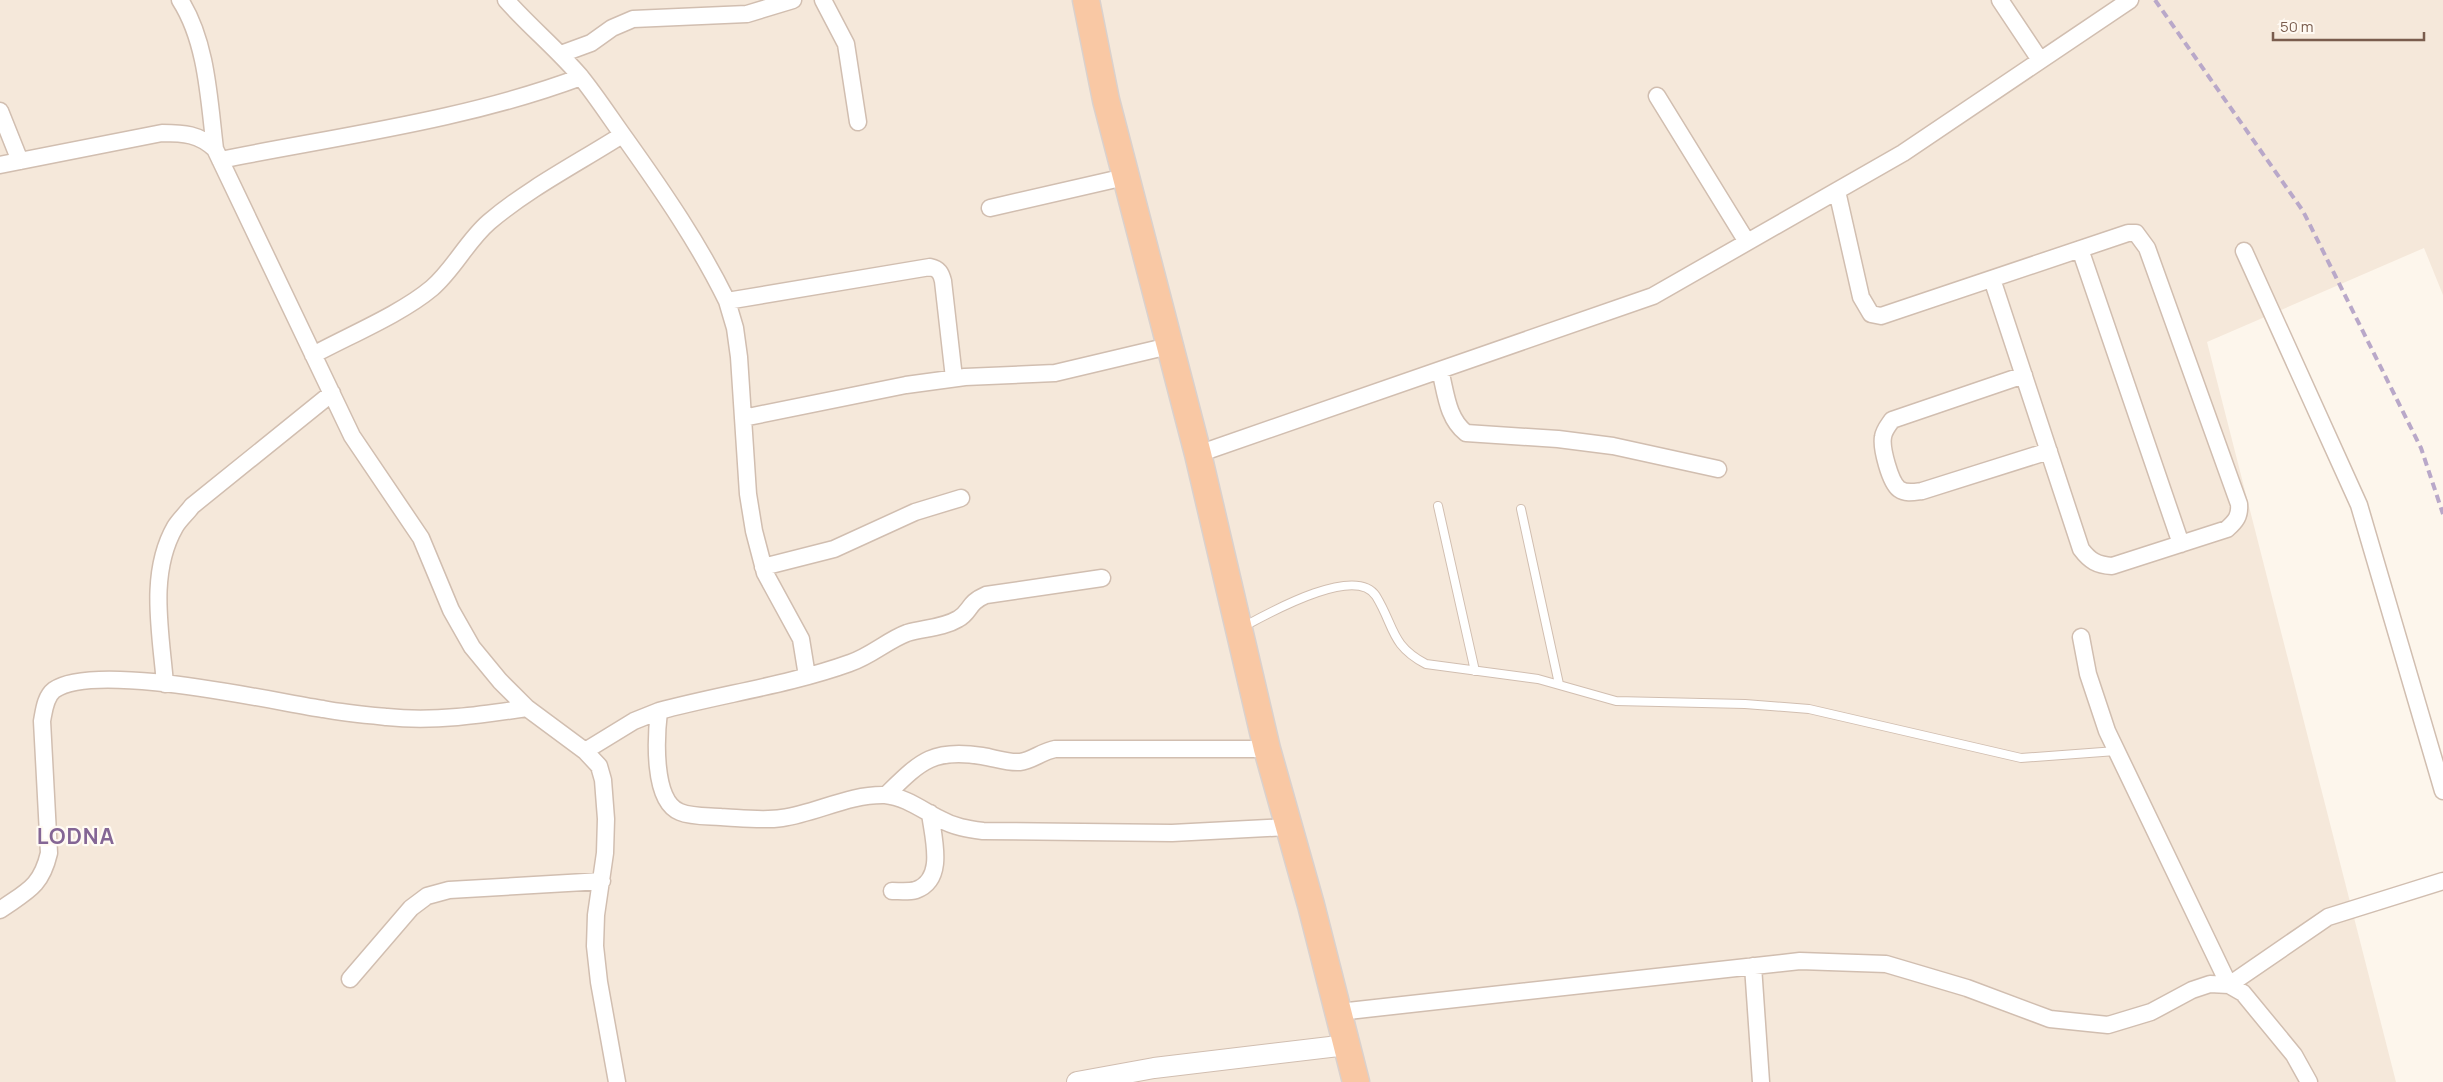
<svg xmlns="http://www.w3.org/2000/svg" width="2443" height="1082" viewBox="0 0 2443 1082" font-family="Manrope,sans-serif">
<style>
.residential{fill:#f5e8da}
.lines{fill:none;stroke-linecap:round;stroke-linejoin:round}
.service-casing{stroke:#d1beb0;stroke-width:10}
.minor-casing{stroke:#d1beb0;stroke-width:19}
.tertiary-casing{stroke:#d1beb0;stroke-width:22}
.trunk-casing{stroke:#dad1cd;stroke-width:29}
.service{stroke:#fff;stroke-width:8}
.minor{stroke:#fff;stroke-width:16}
.tertiary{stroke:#fff;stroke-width:20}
.trunk{stroke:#f9c8a4;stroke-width:26}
.rail{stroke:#b9a8c9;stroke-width:4;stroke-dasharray:8 5;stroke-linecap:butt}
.labels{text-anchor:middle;stroke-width:4.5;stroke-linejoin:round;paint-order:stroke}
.district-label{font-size:22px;font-weight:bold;letter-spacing:1px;fill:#846695;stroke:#fffaf3}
</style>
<rect width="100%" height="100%" fill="#fdf6ec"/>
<path class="residential" d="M0,0H2443V295L2424,248L2207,342L2396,1082H0Z"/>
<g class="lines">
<g class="service-casing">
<path id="service" d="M1438,506L1475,671
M1521,509L1559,684
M1243,627C1267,614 1355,564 1376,596C1395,627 1390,645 1426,664L1538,679L1616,701L1745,704L1809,709L2021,758L2116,751"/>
</g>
<g class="minor-casing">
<path id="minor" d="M180,0C207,42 209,100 215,149
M506,0C530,27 557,49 580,76C597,97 611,119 627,141C664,193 699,244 727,301L930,267C939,269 941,273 943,281L954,378
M823,0L846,44L858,122
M2000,0L2040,60
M561,54L591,43L612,28L633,19L747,14L793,0
M1657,96L1747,242
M0,111L20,161
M220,160C340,136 466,120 581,77
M0,165L162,133C184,133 199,134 215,149L352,436L421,538L451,610L472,647L500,681L527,708L585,751L599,766L603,780L606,819L605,853L596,915L595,946L599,982L617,1082
M1837,191L1861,297L1871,314L1881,316L2128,233H2136L2147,248L2239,504C2240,516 2236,521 2227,529L2112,566C2097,565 2090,561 2081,549L1992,279
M990,208L1125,177
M2080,249L2181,544
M2244,251L2359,505L2443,791
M727,301L735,328L739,357L748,494L754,531L765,573L801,639L807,676
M313,355C350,335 401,314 432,288C454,269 467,241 489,222C529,188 578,163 622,135
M1440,370C1446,393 1447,418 1466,433L1558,439L1613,446L1718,469
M2024,375L1892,420C1888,426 1884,430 1883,437C1881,448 1890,482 1899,489C1906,494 1914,492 1922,491L2049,451
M743,418L906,385L965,377L1055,373L1169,346
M1198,454L1653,296L1903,153L2130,0
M763,567L834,549L915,512L961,498
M2081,637L2088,674L2107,731L2229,985L2328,917L2443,881
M165,684C161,633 148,574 175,527C179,520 187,513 192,506L332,393
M659,711C656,736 652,801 680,812C692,817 708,816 721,817C741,818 762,821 782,818C817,813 849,794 885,795C906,797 922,810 940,819C954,827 968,829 983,831L1172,833L1287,827
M585,751L634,721L659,711C722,694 789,685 850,663C871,656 888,640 907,633C924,628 943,628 958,619C971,612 967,603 986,595L1102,578
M886,795C920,762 932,748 982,756C995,758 1007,763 1020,762C1031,761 1043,751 1055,749H1267
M892,891C900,891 909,892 916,890C946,879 933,838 930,813
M0,910C27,891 41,887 49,853L42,721C44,711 45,697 54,690C95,661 271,701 323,709C344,713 366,715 387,717C434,722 481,715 527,708
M1753,966L1761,1082
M350,979L411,908L427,896L449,890L602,881
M1339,1012L1800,961L1886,964L1967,988L2050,1019L2108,1025L2151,1012L2192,990L2210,984L2229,985L2243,993L2294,1055L2309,1082"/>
</g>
<g class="tertiary-casing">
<path id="tertiary" d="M1077,1082L1154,1068L1347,1045"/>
</g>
<g class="trunk-casing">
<path id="trunk" d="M1086,0L1106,100L1198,454L1267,749L1311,905L1356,1082"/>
</g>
<use href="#service" class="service"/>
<use href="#minor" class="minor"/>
<use href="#tertiary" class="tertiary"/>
<use href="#trunk" class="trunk"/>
<path class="rail" d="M2155,0L2303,211L2421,448L2443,514"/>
</g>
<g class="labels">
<g class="district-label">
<text x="76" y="844">LODNA</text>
</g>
</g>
<path d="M2273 32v8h151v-8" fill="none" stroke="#7a5c4d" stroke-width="2.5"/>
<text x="2280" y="32" font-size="15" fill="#7a5c4d" stroke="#fffaf3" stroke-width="4" paint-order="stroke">50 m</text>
</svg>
